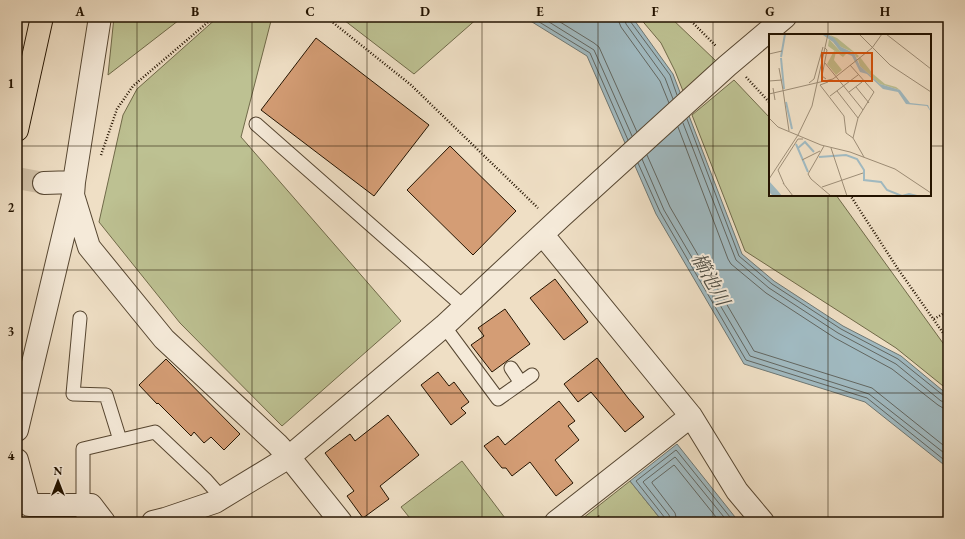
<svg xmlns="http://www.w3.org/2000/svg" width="965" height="539" viewBox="0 0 965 539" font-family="'EB Garamond','Noto Serif JP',serif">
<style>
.green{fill:#bdc192;stroke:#706a49}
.water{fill:#a0b9c0;stroke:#6e7773}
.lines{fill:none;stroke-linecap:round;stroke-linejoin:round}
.shore{stroke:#626660;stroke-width:1}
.building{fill:#d49d75;stroke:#231300}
.street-tunnel{stroke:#d0c0a7;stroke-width:22;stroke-dasharray:22 11;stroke-linecap:butt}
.lane-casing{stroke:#564631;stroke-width:15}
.street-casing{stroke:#564631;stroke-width:24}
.highway-casing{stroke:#231300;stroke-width:24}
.path{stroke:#231300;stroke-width:2.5;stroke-dasharray:1 2;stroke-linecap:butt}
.lane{stroke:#f5ead9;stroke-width:13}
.street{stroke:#f5ead9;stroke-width:22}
.highway{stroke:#efdfc5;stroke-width:22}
.grid{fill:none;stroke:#231300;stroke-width:1;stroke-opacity:0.55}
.labels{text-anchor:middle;stroke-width:4;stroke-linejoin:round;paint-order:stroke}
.water-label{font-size:19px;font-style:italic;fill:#4f4d43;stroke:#f5ead9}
.inset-river{fill:none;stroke:#a0b9c0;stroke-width:2}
.inset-road{fill:none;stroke:#9d8d76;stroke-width:1}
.view{fill:#d4520b;fill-opacity:0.15;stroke:#d4520b;stroke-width:2}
.inset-edge{fill:none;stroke:#231300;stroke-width:2}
.neatline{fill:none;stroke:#231300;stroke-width:1.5}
.grid-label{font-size:13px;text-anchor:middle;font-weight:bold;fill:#231300}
</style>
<rect width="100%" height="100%" fill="#efdfc5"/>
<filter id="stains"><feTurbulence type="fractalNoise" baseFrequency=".005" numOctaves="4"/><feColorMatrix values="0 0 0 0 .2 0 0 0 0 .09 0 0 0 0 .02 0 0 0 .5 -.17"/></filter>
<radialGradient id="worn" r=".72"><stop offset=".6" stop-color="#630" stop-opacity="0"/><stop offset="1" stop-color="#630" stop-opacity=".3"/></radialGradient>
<path class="green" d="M114,17H183L108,75Z
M218,17H272L241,137L401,321L282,426L180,323L99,222L123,115L137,89Z
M340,17H479L414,74Z
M639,17H670L716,61L683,91L675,71L661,43Z
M734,80L770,118V195H836L948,350V390L896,348L745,251L692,115Z
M462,461L508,522H413L401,507Z
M630,481L663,522H578Z"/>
<path class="water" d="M524,17H632L673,74L742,254L774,281L843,326L901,356L948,395V468L865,402L744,364L656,214L587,56Z
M677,444L739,522H663L630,481Z"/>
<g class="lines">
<path class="shore" d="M531,17L590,53L628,140
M541,17L594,50L632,136
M552,17L594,43L599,47L637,132
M618,17L619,22L621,27L660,81L669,103
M624,17L626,24L665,78L673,99
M629,17L630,21L670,75L677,95
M687,119L739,256L772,284L841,329L898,359L944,396L948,397
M683,123L736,260L769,288L838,333L896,364L941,401L948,402
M678,127L728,259L731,264L766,293L835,338L892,369L938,405L943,408H948
M647,155L670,207L754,351L872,388L948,449
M642,159L664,210L750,356L869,394L948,456
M638,163L660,212L746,360L867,398L948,463
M666,522L665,518L636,481L676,450L677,451L734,522
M671,522L669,515L643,482L644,481L675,457L676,458L728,522
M677,522L676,517L675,513L652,483V482L674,465L675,466L720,522"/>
</g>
<path class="building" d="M316,38L429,125L374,196L261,110Z
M450,146L516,211L473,255L407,190Z
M555,279L588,322L564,340L530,298Z
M505,309L530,344L492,372L471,345L484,336L478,328Z
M597,358L628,398L644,417L625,432L591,392L578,402L564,384Z
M166,359L240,434L224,450L211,437L204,443L194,432L191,436L158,403L157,404L139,385Z
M438,372L449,386L454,382L469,402L461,408L466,413L451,425L421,385Z
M559,401L575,421L568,426L579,440L555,460L573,483L556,496L530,462L512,476L506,468H502L484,446L498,436L505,445Z
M388,415L419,455L380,486L389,499L363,518L347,496L354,491L325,453L350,434L355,441Z"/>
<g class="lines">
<path class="street-tunnel" d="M17,178L44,183"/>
<g class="lane-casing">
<path id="lane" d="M256,124L464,307
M80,318L73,394L106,395L120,440
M444,326L498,399L532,375
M511,368L521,383
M83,522V449L155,432L206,480L222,498"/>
</g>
<g class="street-casing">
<path id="street" d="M44,183L74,182
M73,195L89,247L164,339L277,444L289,457L341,522
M543,235L691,416L737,491L763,522
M17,430L73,195L74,182L100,17
M17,460L29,505H91L104,522
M153,522L165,519L215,502L289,457L444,326L562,216L727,66L785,17
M556,522L691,416"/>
</g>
<g class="highway-casing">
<path id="highway" d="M17,130L42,17"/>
</g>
<path class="path" d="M326,17L411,85L538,208
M687,17L716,46
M746,77L770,103
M101,155L117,109L133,86L214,17
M850,195L898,269L948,340
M934,319L948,311
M598,516L603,522"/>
<use href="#lane" class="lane"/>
<use href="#street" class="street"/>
<use href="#highway" class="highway"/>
</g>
<path class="grid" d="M137,17V522M252,17V522M367,17V522M482,17V522M598,17V522M713,17V522M828,17V35M17,146H770M930,146H948M828,195V522M17,270H948M17,393H948"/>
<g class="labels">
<g class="water-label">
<text transform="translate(711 279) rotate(61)" y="7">櫛池川</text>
</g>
</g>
<g transform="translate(769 34)">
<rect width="162" height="162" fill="#efdfc5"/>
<path d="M61,1L68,4L90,22L88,24L84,18L72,13ZM60,5L71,17L78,19L74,23L59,12ZM65,17L67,18L65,26L73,36L67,41L58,30ZM91,23L104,40L116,50L127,53L131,56L111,50L91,32L89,25Z" fill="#bdc192"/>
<path d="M43,0H58L65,4L72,13L85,19L91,32L111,50L131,56L141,69L159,71L162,78L158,72L137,70L129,58L114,55L98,40L91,38L83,22L71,17L64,8L54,1ZM0,147L9,157L13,162H4L0,158Z" fill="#a0b9c0"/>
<path class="inset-river" d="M12,23L16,0M12,24L15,55M17,68L23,95M27,110L39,138M29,114L36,108L45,118M50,123L77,121L88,125L95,136V146L112,148L118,156L133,162L140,160L148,162"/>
<path class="inset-road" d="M90,0L121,31L162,58M117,0L162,35M56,14L58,16L53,42L57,45M0,20L13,17M56,29L94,76M81,31L105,58L89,84L84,104L95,123M10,34L14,56M0,47L13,46M59,48L51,51L75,82L77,99L84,104M40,49L45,45L54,13M87,53L100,69M4,54L6,66M14,56L20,97M68,57L89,84M80,58L93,48M0,60L64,45L103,14L113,0M61,62L89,41M0,84L9,93L52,111L81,118L126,135L162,159M55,112L39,140L42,145L62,162M62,114L78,162M33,126L51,117M0,145L29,101L43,72L59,0M14,149L24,162M15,150L9,136L29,105H34M53,153L94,139"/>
<path class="view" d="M53,19H103V47H53Z"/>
<rect width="162" height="162" class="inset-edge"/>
</g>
<rect width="965" height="539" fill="none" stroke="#efdfc5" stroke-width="44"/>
<g transform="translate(58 481)" stroke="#f5ead9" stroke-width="3" paint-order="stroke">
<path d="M0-3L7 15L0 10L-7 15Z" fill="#231300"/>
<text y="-6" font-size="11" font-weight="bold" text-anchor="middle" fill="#231300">N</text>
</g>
<rect x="22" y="22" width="921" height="495" class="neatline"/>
<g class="grid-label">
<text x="80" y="16">A</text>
<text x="195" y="16">B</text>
<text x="310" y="16">C</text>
<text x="425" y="16">D</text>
<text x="540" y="16">E</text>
<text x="655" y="16">F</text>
<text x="770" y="16">G</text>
<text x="885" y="16">H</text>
<text x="11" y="88">1</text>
<text x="11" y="212">2</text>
<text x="11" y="336">3</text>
<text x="11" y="460">4</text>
</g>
<rect width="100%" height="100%" filter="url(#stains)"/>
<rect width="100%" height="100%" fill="url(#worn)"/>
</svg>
